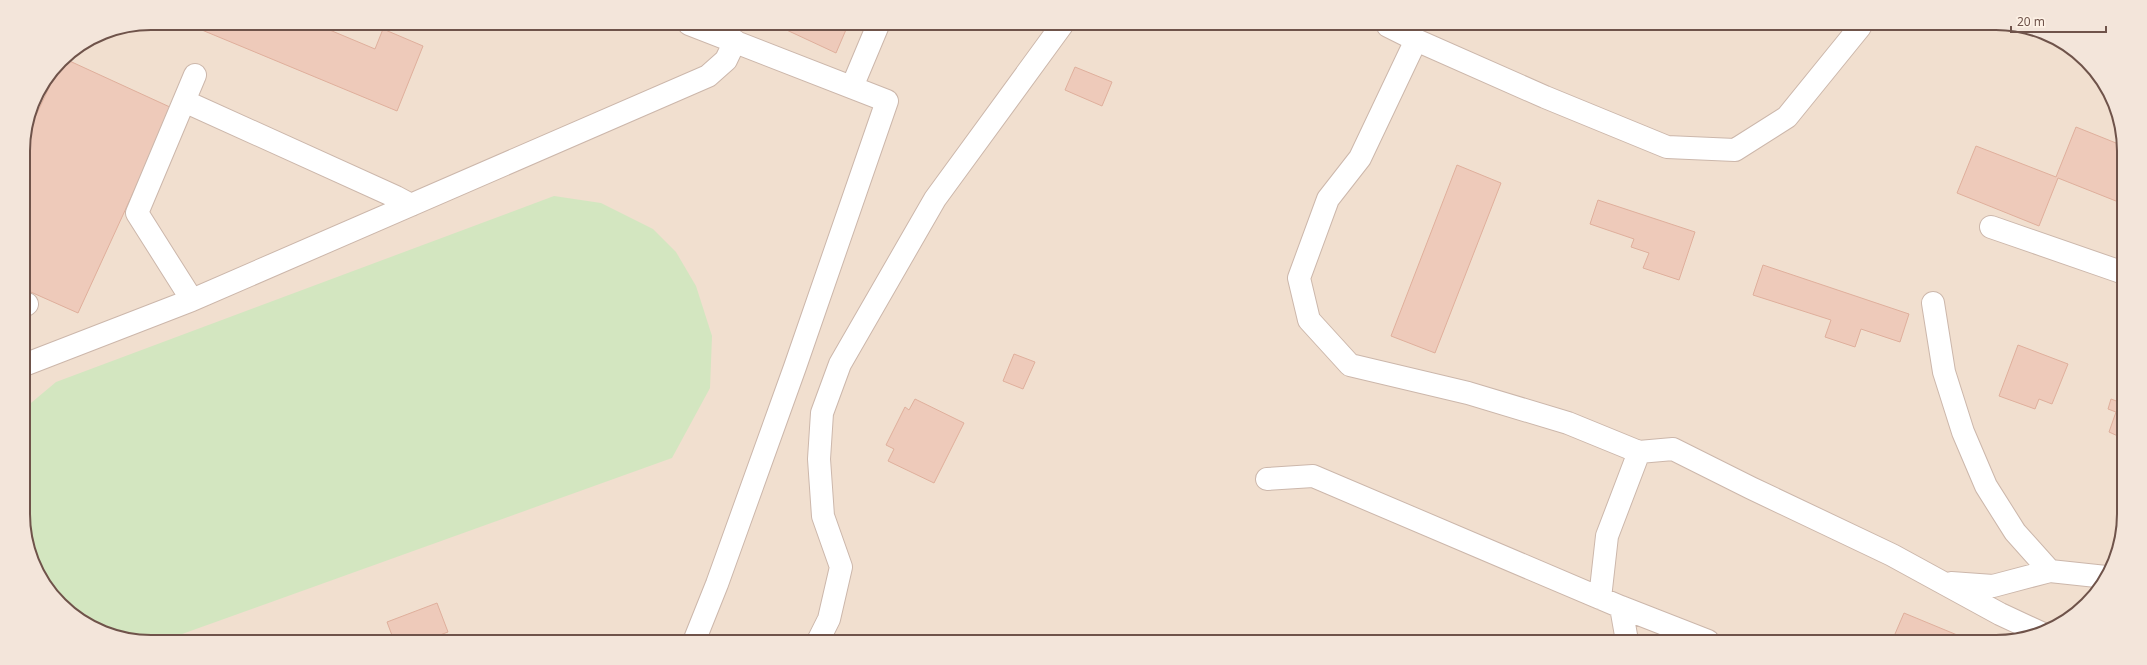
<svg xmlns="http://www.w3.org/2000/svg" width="2147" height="665" viewBox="0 0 2147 665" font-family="'Noto Sans',sans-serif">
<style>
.residential{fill:#f1dfcf}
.green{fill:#d3e6c0}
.building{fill:#eecaba;stroke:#dfaf9c}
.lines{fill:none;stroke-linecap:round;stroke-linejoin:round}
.minor-casing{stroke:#ccb7ab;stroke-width:24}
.minor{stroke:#fff;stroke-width:22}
.rim{fill:none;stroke:#6f534a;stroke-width:2}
</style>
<rect width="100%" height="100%" fill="#faeee0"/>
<path class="residential" d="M151,23L2029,27L2060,40L2092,66L2122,126L2120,547L2103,585L2074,615L2045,632L2004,642L118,638L60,604L36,571L25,539L23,143L33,102L61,60L102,33Z"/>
<path class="green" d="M554,196L601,203L653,229L676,252L696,286L712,336L710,388L672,458L171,638H118L60,604L36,571L25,539V408L56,382Z"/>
<path class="building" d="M185,23H313L375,49L383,29L423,46L397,111Z
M778,24L848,25L836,53L778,26Z
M63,58L172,108L78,313L24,289L23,143Z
M1075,67L1112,82L1102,106L1065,90Z
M2076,127L2121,145V203L2058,178L2039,226L1957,193L1976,146L2056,177Z
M1457,165L1501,183L1435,353L1391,336Z
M1598,200L1695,232L1679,280L1643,268L1649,253L1631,247L1634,239L1590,224Z
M1763,265L1909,314L1900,342L1861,329L1855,347L1825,337L1831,320L1753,295Z
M2018,345L2068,364L2052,404L2039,399L2035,409L1999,396Z
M1014,354L1035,362L1023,389L1003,381Z
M2120,397V437L2109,432L2116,412L2108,409L2111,399L2119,402Z
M915,399L964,423L934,483L888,461L894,449L886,445L905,407L909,410Z
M437,603L448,632L432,638H393L387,622Z
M1904,613L1962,637L1960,642L1892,641Z"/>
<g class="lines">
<g class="minor-casing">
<path id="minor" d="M689,24L887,101L795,367L717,584L695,639
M1388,26L1416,40
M195,75L137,213L192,300L708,76L726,60L735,41
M852,87L878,25
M184,101L396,197L411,205
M1991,227L2121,272
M1933,303L1944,372L1963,432L1986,486L2015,532L2050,571
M24,306L27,304
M24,365L192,300
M1639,452L1673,449L1751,488L1892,555L2000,614L2041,633
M1267,479L1313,476L1621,607L1708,641
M1951,583L1993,586L2050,571L2106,577
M1600,598L1607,536L1639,452L1568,423L1468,393L1350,365L1309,320L1299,278L1328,199L1360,158L1416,40L1545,97L1667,147L1735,150L1787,117L1860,27
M1621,607L1627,641
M819,639L829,619L841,567L823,516L819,459L822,413L840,364L935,199L1062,25"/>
</g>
<use href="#minor" class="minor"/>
</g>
<path d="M0 0H2147V665H0ZM151 30H1996A121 121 0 0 1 2117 151V514A121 121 0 0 1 1996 635H151A121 121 0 0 1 30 514V151A121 121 0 0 1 151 30Z" fill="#f3e5da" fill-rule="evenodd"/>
<path class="rim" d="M151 30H1996A121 121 0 0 1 2117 151V514A121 121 0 0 1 1996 635H151A121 121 0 0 1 30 514V151A121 121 0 0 1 151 30Z"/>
<path d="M2011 26v6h95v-6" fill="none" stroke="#6f534a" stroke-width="2"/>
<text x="2017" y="26" font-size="12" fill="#6f534a" stroke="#fef2e6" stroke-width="3" paint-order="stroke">20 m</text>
</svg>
